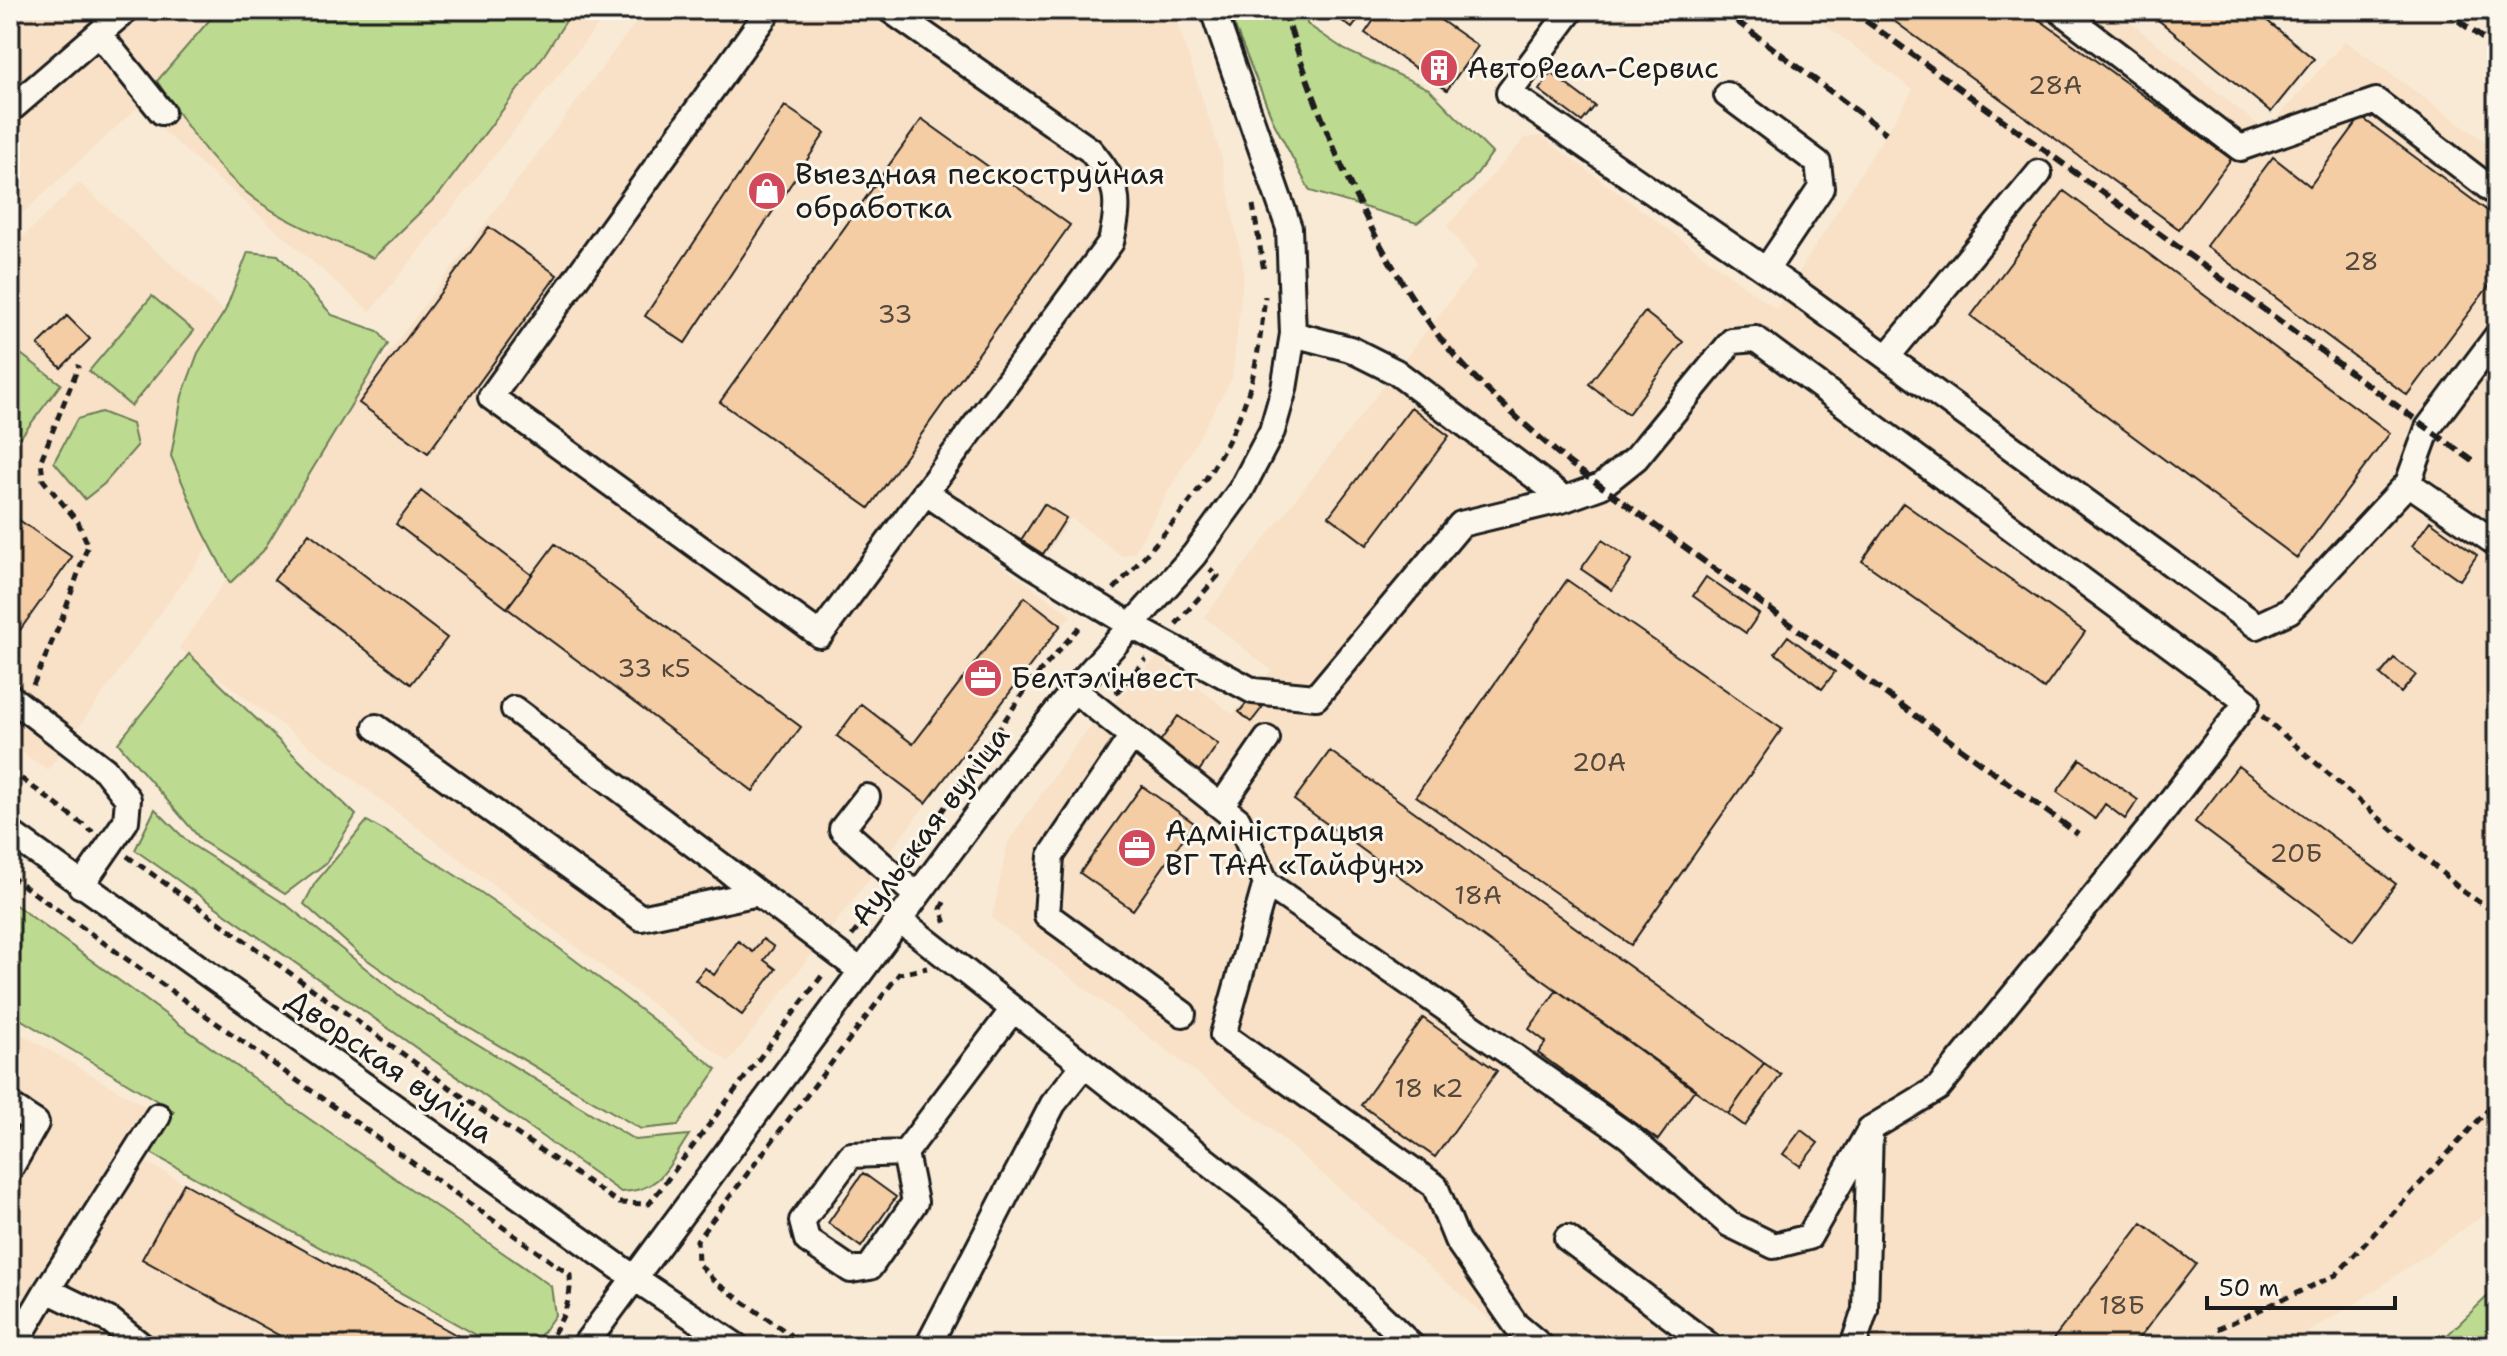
<svg xmlns="http://www.w3.org/2000/svg" width="2507" height="1356" viewBox="0 0 2507 1356" font-family="'Shantell Sans',sans-serif">
<style>
.built{fill:#f8e1c7}
.green{fill:#bdda91;stroke:#6c7b56;stroke-width:2}
.building{fill:#f4cda4;stroke:#1c1c1c;stroke-width:2}
.lines{fill:none;stroke-linecap:round;stroke-linejoin:round}
.minor-casing{stroke:#1c1c1c;stroke-width:30}
.path{stroke:#1c1c1c;stroke-width:5;stroke-dasharray:8 6;stroke-linecap:butt}
.minor{stroke:#fbf7ec;stroke-width:24}
.rail{stroke:#1c1c1c;stroke-width:6;stroke-dasharray:12 6;stroke-linecap:butt}
.labels{text-anchor:middle;stroke-width:6;stroke-linejoin:round;paint-order:stroke}
.number-label{font-size:26px;fill:#52483e}
.poi-label{font-size:30px;fill:#1c1c1c;stroke:#fbf7ec;text-anchor:start}
.street-label{font-size:30px;fill:#1c1c1c;stroke:#fbf7ec}
</style>
<rect width="100%" height="100%" fill="#f9ead6"/>
<filter id="ink" filterUnits="userSpaceOnUse"><feTurbulence type="fractalNoise" baseFrequency=".0125" numOctaves="2"/><feDisplacementMap in="SourceGraphic" scale="16" xChannelSelector="R" yChannelSelector="G"/><feConvolveMatrix kernelMatrix="1 2 1 2 8 2 1 2 1" color-interpolation-filters="sRGB"/></filter>
<g filter="url(#ink)">
<path class="built" d="M10,10H610L370,312L137,108L10,225Z
M645,10H1173L1221,155L1244,271L1232,378L1134,553L1122,556L1071,518L1043,559L948,499L936,518L1071,615L729,1062L179,648L308,460Z
M1805,10H2115L2266,131L2345,41L2497,150V1206L2355,1304L2286,1346H1520L1273,1131L992,918L1008,842L1079,740L1157,657L1233,714L1271,670L1204,617L1477,266L1447,226L1525,138L1541,136L1776,309L1913,90Z
M79,183L318,394L48,770L10,745V249Z
M10,1027L148,1108L123,1149L476,1346H10Z"/>
<path class="green" d="M218,10H573L544,55L440,193L373,258C335,242 276,218 246,192C209,161 182,120 157,81Z
M1228,10H1307V24L1345,50L1429,89L1492,153L1470,183L1417,223L1310,191L1274,123Z
M248,252L278,255L332,315L378,331L388,344L263,551L230,583L202,529L171,456L182,396L198,353L225,311Z
M152,296L194,331L131,406L89,371Z
M10,346L61,384L10,451Z
M101,412L132,424L137,446L104,484L85,499L54,462L77,419Z
M189,654L356,815L326,863L285,894L202,841L118,743Z
M155,809L189,843L288,906L405,1000L635,1140L689,1135C668,1166 662,1191 621,1192L135,850Z
M367,821C491,891 604,982 717,1069L678,1125L641,1129L442,1012L359,954L304,904L315,883Z
M10,901L308,1118L551,1286L555,1315L533,1346H496L151,1153L174,1111L10,1013Z
M2497,1287V1346H2436Z"/>
<path class="building" d="M1327,10H1376L1371,18L1364,12L1352,28Z
M1381,10H1426L1478,46L1447,90L1365,33Z
M1879,10H2026L2231,159L2179,229Z
M2146,10H2254L2314,59L2271,112Z
M1551,73L1595,106L1582,122L1539,90Z
M785,106L825,133L685,343L645,316Z
M2361,117L2497,218V275L2407,395L2206,246L2273,157L2310,186Z
M922,119L1070,225L869,508L720,402Z
M2064,191L2390,433L2297,558L1971,316Z
M489,227L557,275L428,453L359,403Z
M1645,312L1683,342L1628,414L1589,384Z
M67,316L90,339L61,368L38,345Z
M1411,407L1449,436L1367,545L1329,516Z
M421,491L532,575L507,608L396,524Z
M1903,503L2085,632L2044,689L1862,561Z
M1044,504L1066,518L1043,554L1021,540Z
M12,515L72,557L13,640L10,638Z
M2430,521L2477,555L2460,580L2412,546Z
M309,533L447,638L411,684L274,580Z
M1602,540L1632,560L1612,590L1581,569Z
M555,544L801,727L753,791L507,608Z
M1706,577L1759,614L1746,633L1693,596Z
M1567,580L1782,729L1631,945L1416,796Z
M1025,597L1061,625L926,803L837,736L861,704L913,744Z
M1788,636L1835,672L1822,689L1775,653Z
M2394,658L2416,675L2401,693L2380,675Z
M1250,699L1262,708L1251,722L1239,712Z
M1178,716L1218,744L1199,771L1159,743Z
M1330,751L1764,1063L1728,1114L1294,800Z
M2080,759L2138,800L2125,819L2105,804L2095,819L2057,792Z
M2238,766L2396,884L2353,941L2195,822Z
M1142,786L1194,823L1133,910L1080,873Z
M763,939L774,947L764,960L776,969L742,1015L695,980L705,968L714,975L738,941L753,952Z
M1557,990L1695,1089L1658,1140L1538,1053L1546,1042L1529,1029Z
M1423,1018L1497,1071L1435,1157L1361,1105Z
M1764,1063L1781,1075L1745,1126L1728,1114Z
M1801,1130L1818,1143L1800,1166L1783,1154Z
M863,1173L896,1197L861,1247L828,1223Z
M184,1183L476,1346H298L142,1259Z
M2142,1223L2196,1264L2133,1346H2048Z"/>
<g class="lines">
<g class="minor-casing">
<path id="minor" d="M769,10L491,397L820,635L1111,242C1121,199 1119,184 1090,150L890,10
M1571,10L1509,93L1789,286L2257,626L2289,611L2408,483L2497,544
M2059,10L2240,148L2376,101L2497,194
M99,34L162,112
M1727,95L1818,163L1821,188L1766,270
M10,110L126,10
M1293,334L1350,349L1396,372L1565,499
M1887,357L2039,173
M2408,483L2428,428L2497,336
M925,492L1032,565L1134,627L1253,691L1316,697L1461,524L1565,499L1601,486L1636,458L1732,341L1756,339L2247,702L2150,828L1938,1088L1870,1129L1865,1310L1853,1346
M1074,690L1238,820L1266,883L1628,1136L1729,1224L1774,1246L1809,1237L1867,1135
M10,697L105,770L128,799L126,821L81,886
M514,709L861,971
M376,727L641,918L758,893
M1132,736L1051,856L1047,915L1183,1014
M867,797L842,829L917,896
M1221,806L1267,739
M10,833L633,1277L736,1346
M1266,883L1223,1035L1435,1186L1457,1240L1516,1325L1541,1346
M900,920L1285,1223L1412,1346
M10,1106L36,1123L10,1169
M905,1153L851,1155L802,1221L807,1240L851,1270L870,1267L915,1202L905,1153L1012,1011
M1567,1238L1710,1346
M47,1290L158,1116
M14,1346L47,1290L111,1321L142,1346
M584,1346L1016,762L1074,690L1194,555L1241,490L1272,431L1284,389L1293,334L1289,228L1213,10
M928,1346L1053,1104L1084,1065"/>
</g>
<path class="path" d="M1253,205L1264,271
M1114,589C1165,535 1218,476 1244,405C1257,370 1261,333 1265,296
M1176,624L1218,576L1210,569
M33,685L62,619L88,545L78,522L43,480L41,460L79,365
M1116,693L1146,659
M2262,716L2464,892L2497,914
M10,770L93,832
M127,856L474,1105L619,1203L649,1204L824,973
M909,859L1031,682L1083,623
M10,876L570,1275C572,1303 561,1323 545,1346
M944,902L941,909L947,927
M852,936L882,896
M2218,1329L2336,1275L2497,1100
M648,1346H650
M806,1346L715,1282L698,1263L697,1240L899,974L927,968"/>
<use href="#minor" class="minor"/>
<path class="rail" d="M1284,10C1321,124 1360,225 1430,324C1467,377 1520,420 1568,462L2078,834
M1722,10L1886,133
M1851,10L2477,464
M2444,10L2497,49
M2480,10L2497,23"/>
</g>
</g>
<defs>
<g id="building-disc" transform="scale(2)"><circle r="9.5" fill="#d1495b" stroke="#fbf7ec"/><path d="M-4-6H4V6H1V3H-1V6H-4ZM-2.5-4.3h1.7v1.8h-1.7ZM.8-4.3h1.7v1.8H.8ZM-2.5-1h1.7V.8h-1.7ZM.8-1h1.7V.8H.8Z" fill="#fff"/></g>
<g id="shop-disc" transform="scale(2)"><circle r="9.5" fill="#d1495b" stroke="#fbf7ec"/><path d="M-5-2.5h2.3a2.7 3.5 0 0 1 5.4 0H5L5.5 6h-11ZM-1.5-2.5h3a1.5 2.3 0 0 0-3 0Z" fill="#fff"/></g>
<g id="office-disc" transform="scale(2)"><circle r="9.5" fill="#d1495b" stroke="#fbf7ec"/><path d="M-6-3h4V-5.5h4V-3h4V5H-6ZM-1-4.5V-3h2v-1.5ZM-6 0V1H6V0Z" fill="#fff"/></g>
</defs>
<g fill-rule="evenodd">
<use href="#building-disc" x="1439" y="68"/>
<use href="#shop-disc" x="767" y="191"/>
<use href="#office-disc" x="983" y="678"/>
<use href="#office-disc" x="1137" y="848"/>
</g>
<g class="labels">
<g class="number-label">
<text x="2055" y="94">28А</text>
<text x="2361" y="270">28</text>
<text x="895" y="323">33</text>
<text x="654" y="677">33 к5</text>
<text x="1599" y="771">20А</text>
<text x="2296" y="862">20Б</text>
<text x="1478" y="904">18А</text>
<text x="1429" y="1097">18 к2</text>
<text x="2122" y="1314">18Б</text>
</g>
<g class="poi-label">
<text x="1467" y="78">АвтоРеал-Сервис</text>
<text x="795" y="184">Выездная пескоструйная<tspan x="795" dy="34">обработка</tspan></text>
<text x="1011" y="688">Белтэлінвест</text>
<text x="1165" y="841">Адміністрацыя<tspan x="1165" dy="34">ВГ ТАА «Тайфун»</tspan></text>
</g>
<g class="street-label">
<text transform="translate(930 826) rotate(-53)" y="10">Аульская вуліца</text>
<text transform="translate(390 1066) rotate(35)" y="10">Дворская вуліца</text>
</g>
</g>
<rect width="2507" height="1356" fill="none" stroke="#fbf7ec" stroke-width="40"/>
<rect x="20" y="20" width="2467" height="1316" fill="none" stroke="#1c1c1c" stroke-width="3" filter="url(#ink)"/>
<path d="M2207 1296v12h188v-12" fill="none" stroke="#1c1c1c" stroke-width="4"/>
<text x="2219" y="1296" font-size="24" fill="#1c1c1c" stroke="#fbf7ec" stroke-width="6" paint-order="stroke">50 m</text>
</svg>
